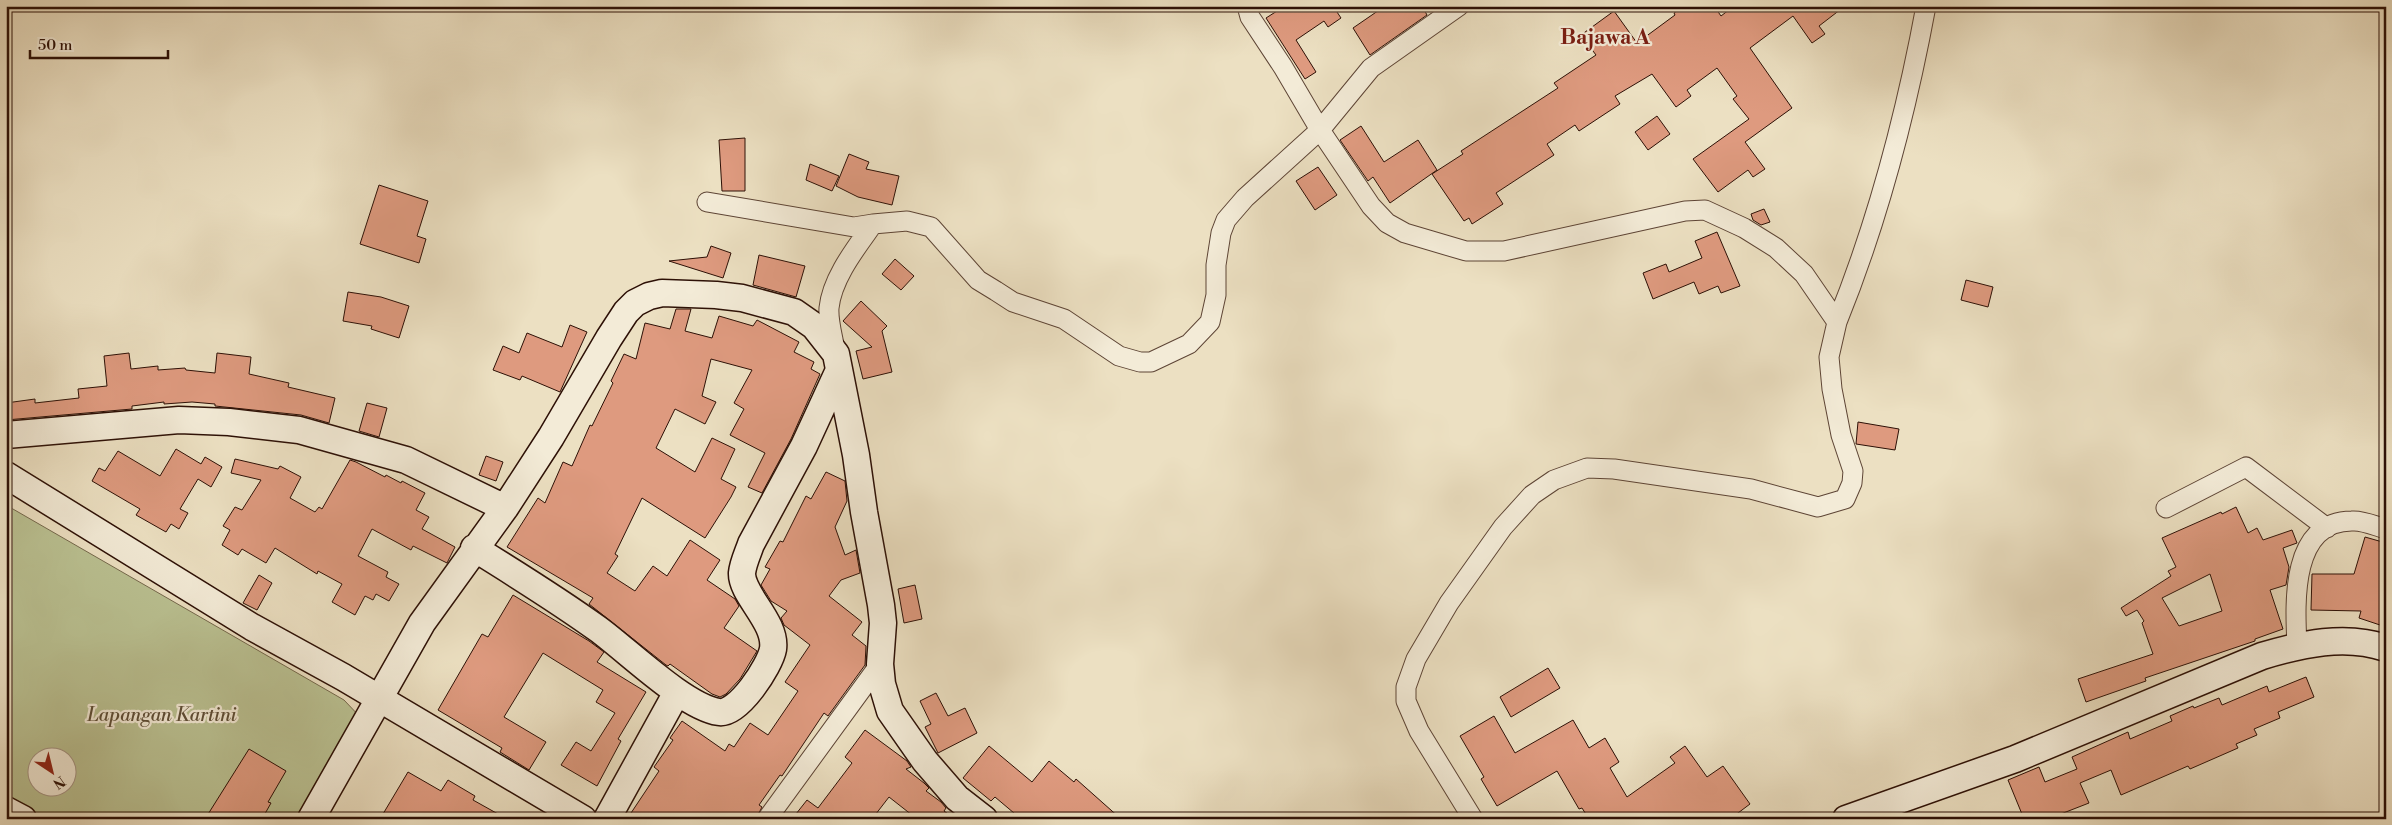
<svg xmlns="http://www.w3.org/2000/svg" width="2392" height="825" viewBox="0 0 2392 825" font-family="'Libre Bodoni',serif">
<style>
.green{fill:#bac192;stroke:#74684c;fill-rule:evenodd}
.building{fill:#de9a7f;stroke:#2d1006;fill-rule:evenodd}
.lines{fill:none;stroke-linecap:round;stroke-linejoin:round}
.street-casing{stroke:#5d4435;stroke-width:21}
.secondary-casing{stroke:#2d1006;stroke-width:29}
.street{stroke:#f3ebd7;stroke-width:19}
.secondary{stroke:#f3ebd7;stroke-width:26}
.labels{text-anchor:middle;stroke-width:4.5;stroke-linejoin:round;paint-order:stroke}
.park-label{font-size:19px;font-style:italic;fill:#5e4e37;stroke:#f3ebd7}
.quarter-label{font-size:21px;font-weight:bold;fill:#7a1f14;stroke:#f3ebd7}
</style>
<rect width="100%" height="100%" fill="#ece0c2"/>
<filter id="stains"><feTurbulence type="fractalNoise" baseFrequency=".004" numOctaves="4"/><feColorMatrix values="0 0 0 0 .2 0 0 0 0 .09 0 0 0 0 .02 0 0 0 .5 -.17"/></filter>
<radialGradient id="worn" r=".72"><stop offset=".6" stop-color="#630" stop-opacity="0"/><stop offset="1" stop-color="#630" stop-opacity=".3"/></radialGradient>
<path class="green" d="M6,505L344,700L363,720L315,819H40L6,800ZM38,758H68V788H38Z"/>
<path class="building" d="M1285,6H1347L1337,12L1341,18L1328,27L1324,21L1296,40L1316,72L1305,79L1266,18Z
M1385,6H1422L1427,15L1370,55L1353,28Z
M1684,6H1714L1721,16L1734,6H1845L1819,26L1825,34L1812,43L1793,16L1750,48L1792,108L1745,142L1765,169L1753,177L1748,170L1718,192L1693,159L1749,119L1733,99L1737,96L1717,68L1687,90L1691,96L1676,107L1652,74L1615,96L1620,104L1579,131L1575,125L1547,144L1554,155L1496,193L1503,204L1472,224L1469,218L1464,221L1432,174L1463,154L1461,151L1558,88L1554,83L1596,55L1581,35L1614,11L1637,43L1675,15L1674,13Z
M1657,116L1670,134L1648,150L1635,132Z
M1361,126L1384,162L1418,140L1437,170L1390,203L1373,177L1368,181L1340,140Z
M745,138V191H722L719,140Z
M849,154L869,162L866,169L899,176L892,205L858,197L836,186Z
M810,164L839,176L832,191L806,180Z
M1318,167L1337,195L1315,210L1296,181Z
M379,185L428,201L417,236L426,239L419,263L360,244Z
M1764,209L1770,222L1761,225L1753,220L1751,214Z
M1717,232L1740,286L1721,293L1718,286L1699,294L1694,282L1653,299L1643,273L1666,264L1669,272L1702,258L1695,241Z
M711,246L731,253L723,278L669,261L707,257Z
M759,255L805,266L796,297L753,285Z
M895,259L914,276L901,290L882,274Z
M1966,280L1993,287L1988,307L1961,300Z
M348,292L381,297L409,306L399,338L371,329L372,326L343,321Z
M861,301L887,326L882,331L892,372L863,379L856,351L872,347L843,321Z
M676,309H691L685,331L712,338L719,316L753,326L757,320L799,342L794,352L814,362L811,369L820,374L791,439L762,493L748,487L765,453L730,435L744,409L734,403L752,370L711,359L702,396L716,402L705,424L675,409L656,448L695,472L712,438L735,449L721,479L736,487L731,497L705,538L642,498L615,554L618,556L607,573L635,591L653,566L667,576L690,540L720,560L707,580L735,599L739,606L724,628L757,651L740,679L726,694L720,697L712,694L670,664L668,666L666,665L589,604L593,598L507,547L538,498L545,503L563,462L572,466L590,425L592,426L613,383L611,381L624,354L636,359L645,323L670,329Z
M570,325L587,332L560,392L522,376L520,380L493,370L503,346L519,353L527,333L562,347Z
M129,353L131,369L158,366V370L185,368L186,370L215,373L217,353L251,357L249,374L289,383L288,387L335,398L329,423L301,415L215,406V404L192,402L164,404V402L132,406V409L6,420V403L35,399V403L79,398L78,389L107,386L104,356Z
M367,403L387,408L379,437L359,431Z
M1858,422L1899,429L1895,450L1856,444Z
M176,449L201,464L205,457L222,467L211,487L198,479L180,509L188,513L179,529L171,524L166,532L136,515L140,509L92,481L99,468L105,471L118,451L160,476Z
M486,456L503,462L496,481L479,475Z
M235,459L278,469L280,466L301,477L290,498L315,512L319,507L322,509L350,460L356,462L385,477L386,475L401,483L402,481L425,493L416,510L429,517L422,529L455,547L447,563L413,546L411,550L372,529L358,556L388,572L386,577L399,584L389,601L376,594L373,600L365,596L355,615L332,602L342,584L318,571L317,574L275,548L266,563L242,549L238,555L222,545L230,530L223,526L235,507L242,510L261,480L231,473Z
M826,472L845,481L847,501L835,527L845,555L856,550L860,573L841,580L829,596L862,622L852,635L866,646L865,665L828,716L824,713L782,776L780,775L759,805L762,807L756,819H627L659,771L654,767L673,740L670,738L682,721L725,751L729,744L734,747L750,723L768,735L798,691L785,682L810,645L784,625L781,618L787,611L771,601L761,585L770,569L765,567L780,541L783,542L806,496L811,499Z
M2236,507L2248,533L2257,528L2263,540L2292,530L2297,543L2283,548L2289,567L2286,585L2270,590L2283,629L2255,639V641L2145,678L2146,681L2086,702L2078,679L2153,654L2142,623L2144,621L2137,610L2126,616L2121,608L2171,576L2168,571L2176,567L2162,538L2221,512L2222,514ZM2210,574L2222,611L2179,626L2162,598Z
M2365,537L2386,543V627L2359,618L2361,611L2311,610L2312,574H2354Z
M259,575L272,583L257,610L243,603Z
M915,585L922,619L904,623L898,589Z
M513,595L589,641L604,652L597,662L646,692L618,739L621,741L597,786L561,765L576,742L591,751L615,713L596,702L603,690L543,653L504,717L546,742L529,770L500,752L502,748L438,710L482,634L488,637Z
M1548,668L1560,688L1511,717L1500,697Z
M2306,677L2314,697L2278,712L2280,718L2254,729L2257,735L2236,744L2238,748L2190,769L2188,766L2121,795L2111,770L2080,783L2089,803L2048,819H2024L2008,780L2039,767L2045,782L2077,769L2072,757L2128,732L2130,739L2172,721L2170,716L2193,706L2194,708L2219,698L2222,705L2267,686L2269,692Z
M936,693L948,716L965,708L977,733L938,753L925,727L931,724L920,701Z
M1494,716L1515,753L1573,720L1589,748L1605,738L1619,762L1610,768L1627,797L1675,763L1670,757L1685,746L1707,777L1723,766L1750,804L1730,819H1589L1582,808L1579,809L1557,771L1497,806L1481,779L1484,777L1460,736Z
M865,730L907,761L911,767L906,769L924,783L929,788L926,791L941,802L946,808L944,811L955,819H917L889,797L872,819H792L807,800L818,808L852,763L845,757Z
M989,746L1032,782L1049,761L1074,782L1076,779L1121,819H1021L995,797L991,801L963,778Z
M249,749L286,771L268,802L271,803L262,819H205Z
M408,772L441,791L448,780L475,796L473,800L507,819H380Z"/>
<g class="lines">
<g class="street-casing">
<path id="street" d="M1247,6L1250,17L1283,67L1320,130L1371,206L1387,223L1405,233L1466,251H1504L1685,211L1705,210L1744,228L1776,248L1804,274L1837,322L1829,357L1832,389L1841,435L1853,471L1852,483L1845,499L1818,507L1751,489L1614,469L1587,468L1554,480L1532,495L1503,527L1449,603L1416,659L1406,687V701L1419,731L1473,819
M707,202L854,227L873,224
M1837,322C1878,221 1906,114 1926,6
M835,350C833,337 828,321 829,308C832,278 856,248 873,224L907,221L931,227L978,280L996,291L1013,302L1064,319L1119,356L1140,362H1151L1189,344L1210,322L1216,295V265L1221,233L1226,220L1245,198L1320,130L1371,68L1459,6
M2166,508L2246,467L2327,528
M2297,646C2295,604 2290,521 2352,521C2363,520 2375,526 2386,529
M767,819L880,664"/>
</g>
<g class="secondary-casing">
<path id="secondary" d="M6,435L179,420L229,422L299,430L406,460L505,508
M6,475L252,627L343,677L583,819
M474,548C516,574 558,600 598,629C628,651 685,707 719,712C738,715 770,666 773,649C777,622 741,595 742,573C743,563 748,553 751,544L804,446L839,370
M6,810L23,819
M311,819L422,623L505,508L551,437L609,338L626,312L635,303L649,296L662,293L716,295L742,298L794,312L814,326L836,354L856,455L864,512L881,605L883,623L880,664L882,684L890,711L925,761L957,798L984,819
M607,819L677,692
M1846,819L2015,759L2262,656C2302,644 2345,634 2386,648"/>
</g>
<use href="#street" class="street"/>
<use href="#secondary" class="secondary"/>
</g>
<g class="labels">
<g class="park-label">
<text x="162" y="721">Lapangan Kartini</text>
</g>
<g class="quarter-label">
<text x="1605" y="44">Bajawa A</text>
</g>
</g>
<rect width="2392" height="825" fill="none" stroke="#ece0c2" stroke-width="25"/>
<rect x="8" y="8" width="2377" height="810" fill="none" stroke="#2d1006" stroke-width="2.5"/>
<rect x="12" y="12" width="2367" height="800" fill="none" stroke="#2d1006"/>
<g transform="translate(52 772) rotate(145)"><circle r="24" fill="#f3ebd7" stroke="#a49383"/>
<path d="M0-4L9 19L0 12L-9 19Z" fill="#8f2418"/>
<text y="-8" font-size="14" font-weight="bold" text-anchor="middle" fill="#2d1006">N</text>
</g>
<path d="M30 50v8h138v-8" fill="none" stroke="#2d1006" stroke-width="2.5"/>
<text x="38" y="50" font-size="15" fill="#2d1006" stroke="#f3ebd7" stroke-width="4" paint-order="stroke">50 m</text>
<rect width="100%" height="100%" filter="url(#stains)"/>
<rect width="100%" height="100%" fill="url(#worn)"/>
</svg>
